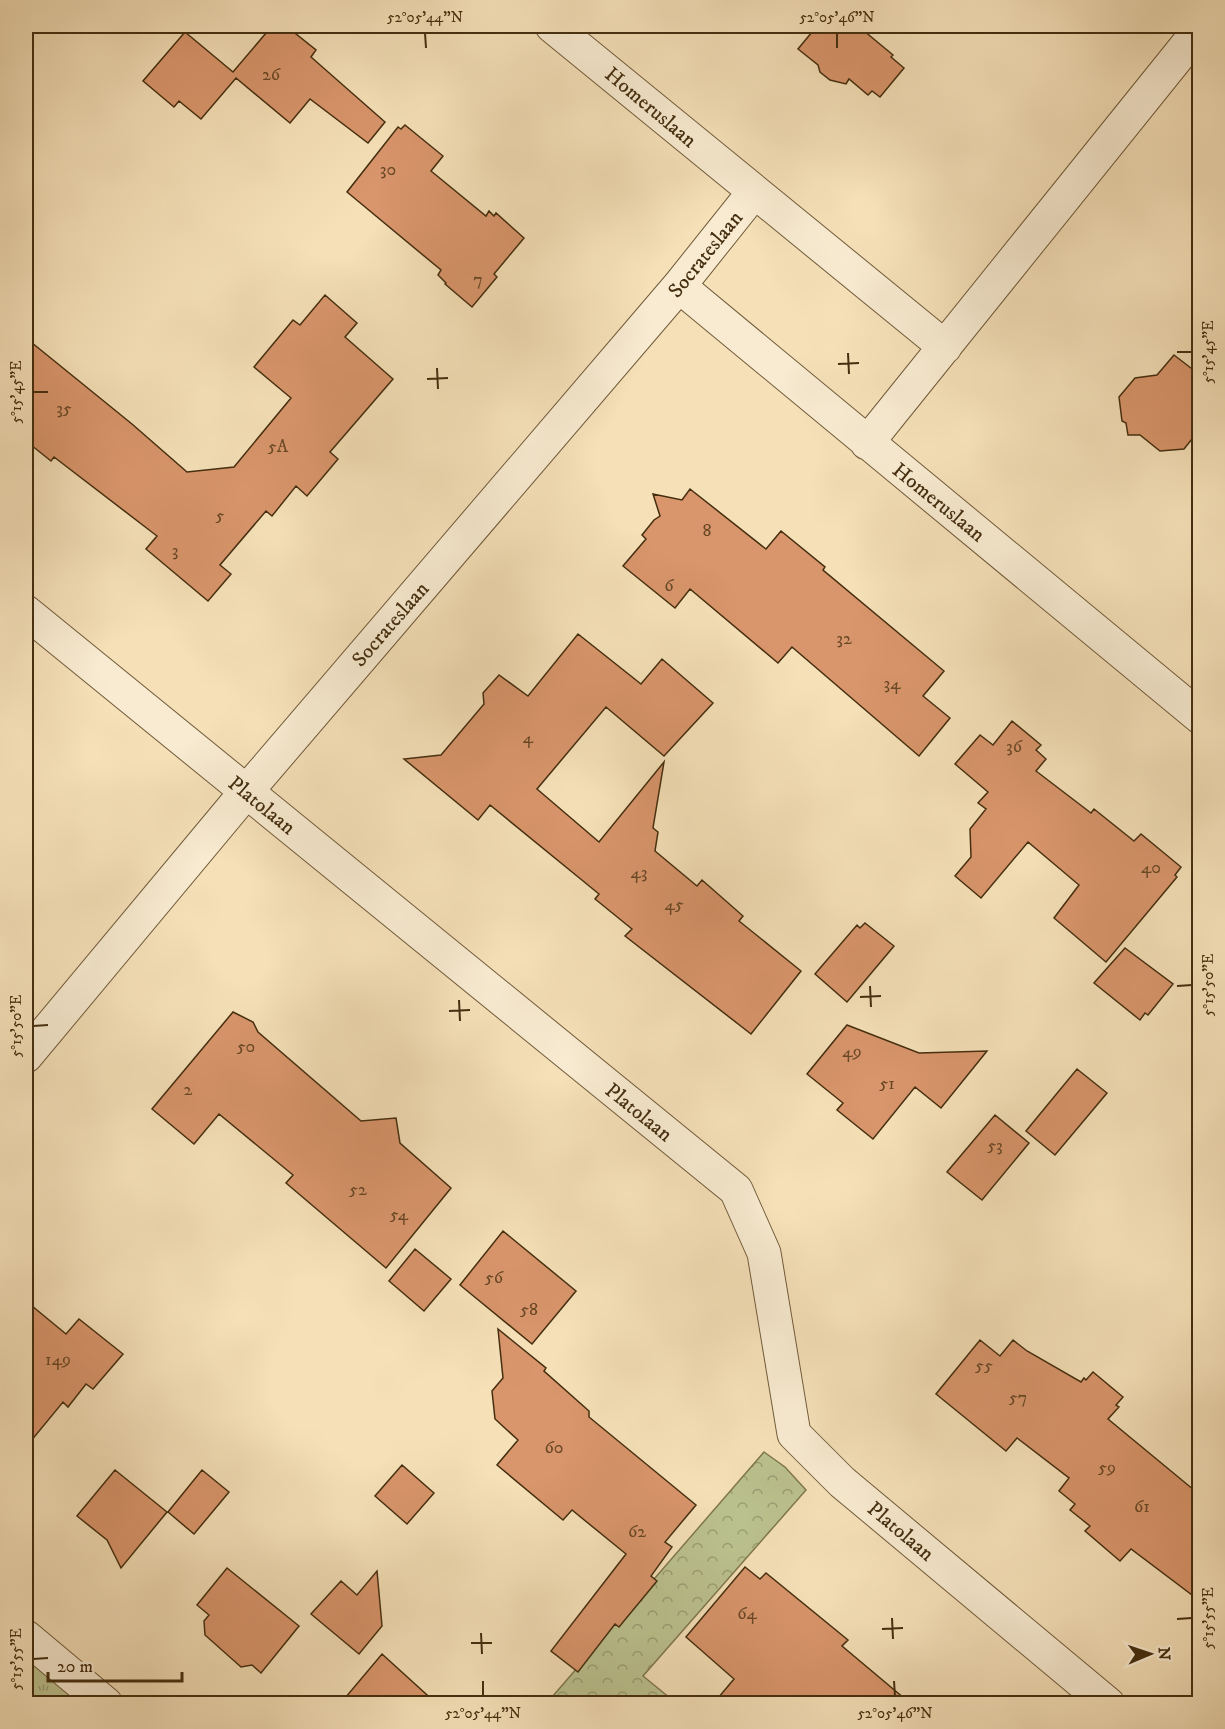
<svg xmlns="http://www.w3.org/2000/svg" width="1225" height="1729" viewBox="0 0 1225 1729" font-family="'IM FELL DW Pica',serif">
<style>
.forest{fill:url(#forest-crowns);stroke:#80784f;stroke-width:1.5}
.park{fill:url(#park-tufts);stroke:#80784f;stroke-width:1.5}
.building{fill:#d9956b;stroke:#442e0f;stroke-width:1.5}
.lines{fill:none;stroke-linecap:round;stroke-linejoin:round}
.minor-casing{stroke:#705a39;stroke-width:35}
.minor{stroke:#f8ebd1;stroke-width:33}
.ticks{fill:none;stroke:#442e0f;stroke-width:2}
.labels{text-anchor:middle;stroke-width:5;stroke-linejoin:round;paint-order:stroke}
.number-label{font-size:18px;fill:#694826}
.street-label{font-size:21px;fill:#442e0f;stroke:#f8ebd1}
.neatline{fill:none;stroke:#442e0f;stroke-width:2}
.ticks-label{font-size:15px;text-anchor:middle;fill:#442e0f}
</style>
<defs>
<pattern id="forest-crowns" width="20" height="18" patternUnits="userSpaceOnUse" patternTransform="scale(1.5)"><rect width="20" height="18" fill="#bbc28f"/><path d="M2 6a3 3 0 1 1 6 0M12 15a3 3 0 1 1 6 0" fill="none" stroke="#9a9e73"/></pattern>
<pattern id="park-tufts" width="24" height="20" patternUnits="userSpaceOnUse" patternTransform="scale(1.5)"><rect width="24" height="20" fill="#bbc28f"/><path d="M3 7l-1-3M5 7V3M7 7l1-3M15 17l-1-3M17 17v-4M19 17l1-3" fill="none" stroke="#9a9e73"/></pattern>
</defs>
<rect width="100%" height="100%" fill="#f5e0b8"/>
<filter id="stains"><feTurbulence type="fractalNoise" baseFrequency=".00333" numOctaves="4"/><feColorMatrix values="0 0 0 0 .2 0 0 0 0 .09 0 0 0 0 .02 0 0 0 .5 -.17"/></filter>
<radialGradient id="worn" r=".72"><stop offset=".6" stop-color="#630" stop-opacity="0"/><stop offset="1" stop-color="#630" stop-opacity=".3"/></radialGradient>
<path class="forest" d="M764,1452L785,1467L806,1490L643,1676L676,1703L546,1704Z"/>
<path class="park" d="M26,1639L102,1703H26Z"/>
<path class="building" d="M272,26H286L316,50L311,57L385,122L368,143L310,99L290,123L236,78L201,119L179,101L174,107L143,81L185,32L233,72Z
M817,26H858L893,55L891,57L904,68L880,97L872,91L868,95L849,79L846,84L830,80L820,72L818,65L798,49Z
M405,125L443,156L431,171L486,216L489,211L494,216L496,213L524,238L494,274L497,277L472,307L445,284L446,283L438,275L441,270L347,192L398,127L401,129Z
M325,295L357,323L345,337L393,379L330,452L338,459L307,496L296,486L272,516L266,511L220,565L231,574L208,601L146,549L157,536L54,457L51,461L26,441V338L132,424L187,472L234,467L291,398L254,367L293,320L300,325Z
M1174,355L1200,375V429L1184,449L1160,451L1140,435H1128L1126,423L1122,421L1119,397L1135,378L1157,375Z
M690,489L766,549L781,531L825,567L823,570L944,671L923,696L950,718L919,756L792,647L778,663L690,589L675,608L623,566L646,539L642,535L654,520L660,516L653,494L682,500Z
M578,634L641,684L662,659L713,703L664,756L606,707L537,789L599,842L664,762L653,828L658,832L655,851L697,886L702,880L743,916L739,921L801,971L751,1034L625,936L632,929L595,899L599,894L490,805L478,820L404,759L441,755L484,704L483,693L499,675L528,696Z
M1012,721L1041,745L1036,750L1046,759L1036,771L1091,813L1094,809L1134,841L1141,834L1181,867L1175,875L1177,877L1106,962L1054,918L1079,885L1028,842L981,898L955,876L971,857L970,829L986,809L978,803L988,792L955,764L980,735L993,745Z
M865,923L894,946L847,1002L815,974L857,925L860,928Z
M1125,948L1173,984L1148,1015L1145,1013L1140,1020L1094,983Z
M233,1012L253,1022L258,1032L361,1121L396,1118L400,1143L451,1188L386,1268L286,1183L293,1175L219,1114L194,1144L152,1109Z
M847,1025L919,1053L987,1051L941,1108L915,1087L873,1139L837,1110L843,1103L807,1074Z
M1077,1069L1107,1093L1055,1155L1026,1131Z
M995,1115L1029,1143L982,1200L947,1172Z
M503,1231L576,1291L532,1344L460,1285Z
M415,1249L451,1279L424,1311L389,1281Z
M26,1301L66,1334L79,1319L123,1354L93,1389L86,1384L68,1407L63,1402L26,1447Z
M498,1329L546,1368L544,1371L589,1411V1417L696,1505L665,1542L672,1547L651,1576L657,1581L619,1627L615,1624L578,1672L551,1651L626,1554L572,1510L563,1520L497,1465L518,1440L495,1419L492,1391L503,1378Z
M980,1340L1000,1356L1013,1340L1027,1351L1081,1382L1084,1378L1086,1380L1093,1372L1123,1397L1116,1405L1119,1407L1108,1419L1200,1495V1601L1131,1549L1120,1561L1085,1531L1090,1526L1070,1510L1075,1504L1059,1491L1069,1478L1017,1438L1006,1451L936,1394Z
M402,1465L434,1493L407,1524L375,1496Z
M115,1470L167,1512L121,1568L107,1540L77,1516Z
M202,1470L229,1492L194,1534L168,1512Z
M745,1567L760,1579L766,1573L848,1640L842,1646L911,1704H713L734,1679L686,1637Z
M227,1568L299,1626L261,1673L252,1665L241,1667L205,1635L204,1621L209,1615L197,1605Z
M377,1571L382,1626L359,1654L311,1614L341,1581L357,1595Z
M382,1654L437,1704H340Z"/>
<g class="lines">
<g class="minor-casing">
<path id="minor" d="M552,26L945,347
M679,286L1200,717
M867,443L1200,29
M26,612L736,1190L764,1253L794,1434L842,1482L1108,1704
M26,1056L246,792L679,286L754,192
M26,1637L106,1704"/>
</g>
<use href="#minor" class="minor"/>
</g>
<path class="ticks" d="M425,33L426,48M837,33V48M1177,352H1192M848,353L849,374M838,364L859,363M437,368L438,389M427,379L448,378M33,392H48M870,986L871,1007M1177,986L1192,985M860,997L881,996M459,1000L460,1021M449,1011L470,1010M33,1026L48,1025M892,1618L893,1639M1177,1619L1192,1618M882,1629L903,1628M481,1633L482,1654M471,1643H492M33,1659L48,1658M483,1681V1696M894,1681L895,1696"/>
<g class="labels">
<g class="number-label">
<text x="271" y="80">26</text>
<text x="388" y="175">30</text>
<text x="478" y="285">7</text>
<text x="64" y="414">35</text>
<text x="278" y="452">5A</text>
<text x="220" y="521">5</text>
<text x="707" y="536">8</text>
<text x="175" y="556">3</text>
<text x="669" y="591">6</text>
<text x="844" y="644">32</text>
<text x="892" y="689">34</text>
<text x="528" y="743">4</text>
<text x="1014" y="752">36</text>
<text x="1151" y="873">40</text>
<text x="639" y="878">43</text>
<text x="674" y="910">45</text>
<text x="246" y="1052">50</text>
<text x="852" y="1057">49</text>
<text x="887" y="1089">51</text>
<text x="188" y="1095">2</text>
<text x="995" y="1151">53</text>
<text x="358" y="1195">52</text>
<text x="399" y="1220">54</text>
<text x="494" y="1283">56</text>
<text x="529" y="1315">58</text>
<text x="58" y="1365">149</text>
<text x="984" y="1371">55</text>
<text x="1018" y="1403">57</text>
<text x="554" y="1453">60</text>
<text x="1107" y="1473">59</text>
<text x="1142" y="1512">61</text>
<text x="637" y="1537">62</text>
<text x="747" y="1619">64</text>
</g>
<g class="street-label">
<text transform="translate(651 107) rotate(40)" y="7">Homeruslaan</text>
<text transform="translate(705 254) rotate(-51)" y="7">Socrateslaan</text>
<text transform="translate(939 502) rotate(39)" y="7">Homeruslaan</text>
<text transform="translate(390 624) rotate(-49)" y="7">Socrateslaan</text>
<text transform="translate(262 805) rotate(39)" y="7">Platolaan</text>
<text transform="translate(639 1112) rotate(39)" y="7">Platolaan</text>
<text transform="translate(901 1531) rotate(40)" y="7">Platolaan</text>
</g>
</g>
<rect width="1225" height="1729" fill="none" stroke="#f5e0b8" stroke-width="66"/>
<g transform="translate(1150 1654) rotate(88)" stroke="#f8ebd1" stroke-width="4.5" paint-order="stroke">
<path d="M0-4.5L10 22L0 15L-10 22Z" fill="#442e0f"/>
<text y="-9" font-size="16" font-weight="bold" text-anchor="middle" fill="#442e0f">N</text>
</g>
<path d="M48 1672v9h134v-9" fill="none" stroke="#442e0f" stroke-width="3"/>
<text x="57" y="1672" font-size="18" fill="#442e0f" stroke="#f8ebd1" stroke-width="4.5" paint-order="stroke">20 m</text>
<rect x="33" y="33" width="1159" height="1663" class="neatline"/>
<g class="ticks-label">
<text x="425" y="22">52°05'44"N</text>
<text x="837" y="22">52°05'46"N</text>
<text transform="translate(1208 352) rotate(-90)" y="5">5°15'45"E</text>
<text transform="translate(16 392) rotate(-90)" y="5">5°15'45"E</text>
<text transform="translate(1208 985) rotate(-90)" y="5">5°15'50"E</text>
<text transform="translate(16 1026) rotate(-90)" y="5">5°15'50"E</text>
<text transform="translate(1208 1618) rotate(-90)" y="5">5°15'55"E</text>
<text transform="translate(16 1659) rotate(-90)" y="5">5°15'55"E</text>
<text x="483" y="1718">52°05'44"N</text>
<text x="895" y="1718">52°05'46"N</text>
</g>
<rect width="100%" height="100%" filter="url(#stains)"/>
<rect width="100%" height="100%" fill="url(#worn)"/>
</svg>
